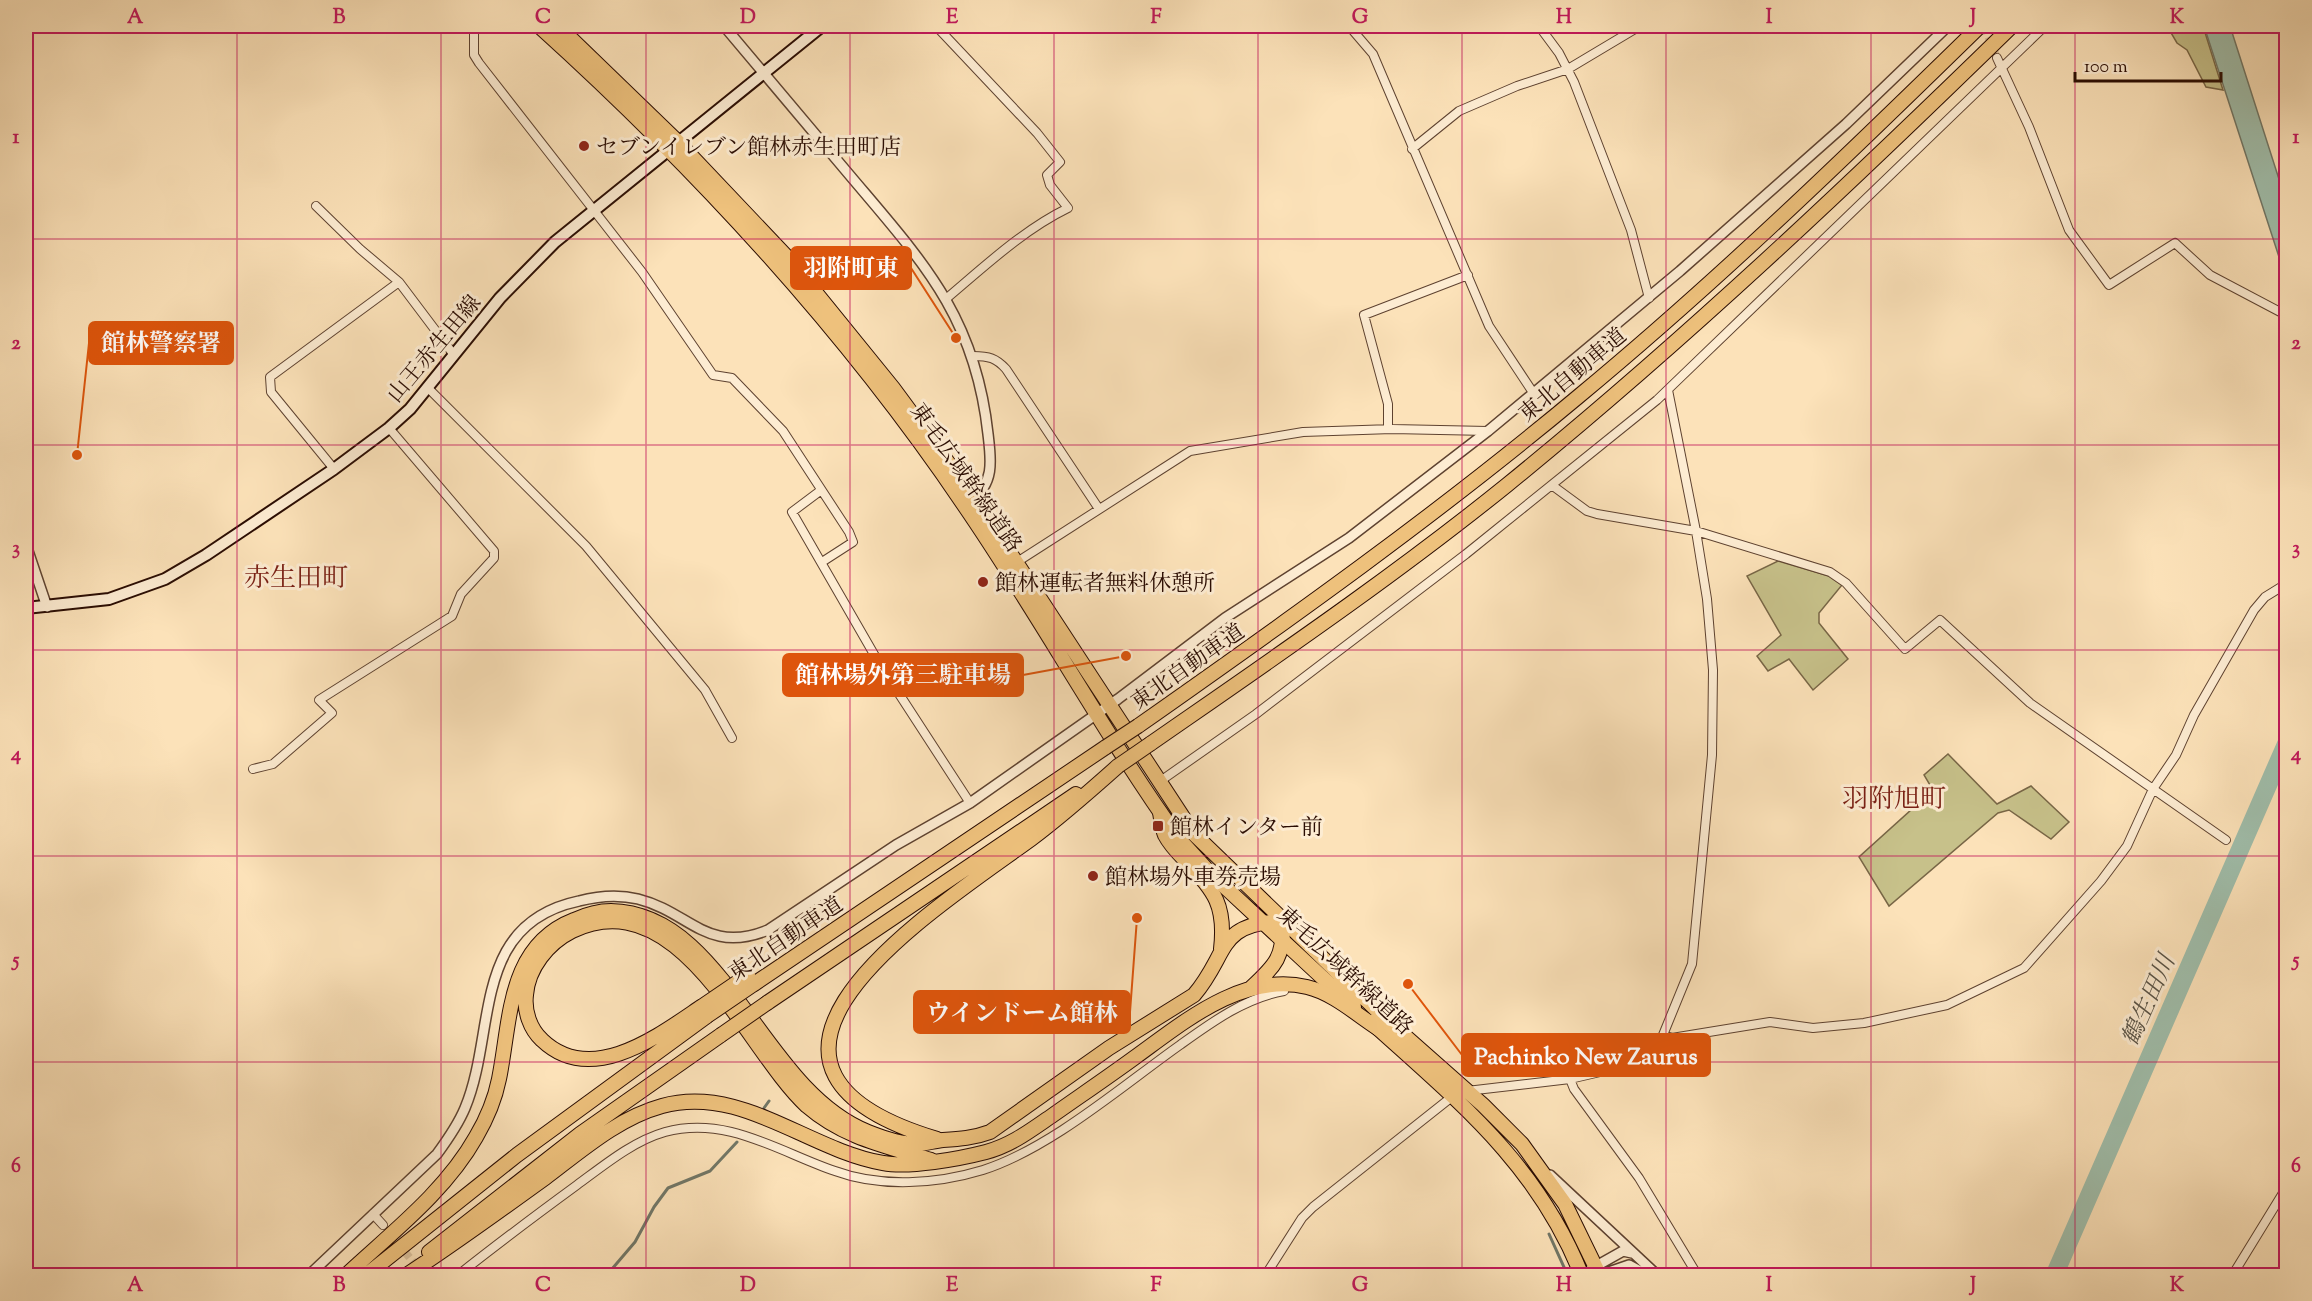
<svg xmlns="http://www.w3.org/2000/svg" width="2312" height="1301" viewBox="0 0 2312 1301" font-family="'Sorts Mill Goudy','Noto Serif JP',serif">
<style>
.green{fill:#c7c18a;stroke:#786646;stroke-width:1.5}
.water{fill:#a0beab;stroke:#717767;stroke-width:1.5}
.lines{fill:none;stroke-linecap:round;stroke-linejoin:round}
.stream{stroke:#717767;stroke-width:3}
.river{stroke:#a0beab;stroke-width:18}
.minor-tunnel{stroke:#dcc29e;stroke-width:8;stroke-dasharray:8 4;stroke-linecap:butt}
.minor-casing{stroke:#5e4230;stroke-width:10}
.tertiary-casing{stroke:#5e4230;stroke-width:12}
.secondary-casing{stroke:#2a0c02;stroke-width:14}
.trunk-casing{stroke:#2a0c02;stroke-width:16}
.motorway-casing{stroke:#2a0c02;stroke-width:16}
.minor{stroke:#fdecd2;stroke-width:8}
.tertiary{stroke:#fdecd2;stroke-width:9}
.secondary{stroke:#fdecd2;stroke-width:10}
.trunk{stroke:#eec17c;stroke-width:14}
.motorway{stroke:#eec17c;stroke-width:14}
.motorway-bridge-casing{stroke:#2a0c02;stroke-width:16;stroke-linecap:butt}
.motorway-bridge{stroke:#eec17c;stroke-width:14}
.grid{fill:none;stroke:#c2185b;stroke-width:1.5;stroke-opacity:0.55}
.poi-dot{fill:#8f2418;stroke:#fdecd2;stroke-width:2}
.labels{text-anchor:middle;stroke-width:6;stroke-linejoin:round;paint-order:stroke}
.poi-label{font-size:22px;fill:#2a0c02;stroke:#fdecd2;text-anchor:start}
.street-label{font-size:22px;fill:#2a0c02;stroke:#fdecd2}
.water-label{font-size:24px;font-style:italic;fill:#595346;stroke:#fdecd2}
.quarter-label{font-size:26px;fill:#7a1f14;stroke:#fdecd2}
.leader{fill:none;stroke:#de550c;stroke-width:2}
.callout-dot{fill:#de550c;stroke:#fdecd2;stroke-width:2}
.callout{fill:#de550c;stroke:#de550c;stroke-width:2}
.callout-label{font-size:24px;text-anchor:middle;font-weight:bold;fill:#fff}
.neatline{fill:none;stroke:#c2185b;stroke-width:2}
.grid-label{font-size:20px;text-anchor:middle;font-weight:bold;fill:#c2185b}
</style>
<rect width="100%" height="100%" fill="#fce2b9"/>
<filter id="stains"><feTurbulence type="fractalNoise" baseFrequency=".00333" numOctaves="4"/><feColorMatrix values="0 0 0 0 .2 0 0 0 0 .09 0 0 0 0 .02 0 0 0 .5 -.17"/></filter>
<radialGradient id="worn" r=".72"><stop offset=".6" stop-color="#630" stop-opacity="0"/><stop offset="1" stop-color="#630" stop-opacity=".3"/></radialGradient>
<path class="green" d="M2167,26H2203L2223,90L2206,87L2187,50L2177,43Z
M1778,561L1829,576L1842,585L1819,613V623L1848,659L1813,690L1789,659L1768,671L1757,656L1781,635L1747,576Z
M1948,754L1997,804L2031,786L2069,822L2051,839L2009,810L1998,813L1889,906L1859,857L1933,790L1924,775Z"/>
<path class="water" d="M2204,26H2230L2286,201V288L2280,260Z"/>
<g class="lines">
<path class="stream" d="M764,1108L769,1101
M1549,1234L1568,1276
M606,1276L635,1242L654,1207L668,1188L710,1171L737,1142"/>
<path class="river" d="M2054,1276L2286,744"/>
<path class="minor-tunnel" d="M1984,26L1997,58
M389,1233L425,1276"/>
<g class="minor-casing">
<path id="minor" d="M474,26V55L479,63L642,272L713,375L732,378L783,431L849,532L853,542L822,562
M936,26L1037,133L1060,162L1047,175L1050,185L1068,208C1023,230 985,266 947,298
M1349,26L1373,54L1489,326L1534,394
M1539,26L1559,53L1574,82L1631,230L1649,298
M1997,58L2029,127L2069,230L2109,285L2175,243L2210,275L2286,315
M1412,149L1459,111L1517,86L1568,69L1640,26
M316,206L360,249L399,282L454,355
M973,356C989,356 996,358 1006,369L1099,509
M428,388L586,546L705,690L732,738
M1388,429V404L1364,315L1468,275
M334,469L271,392L270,377L399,282
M1553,486L1587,511L1597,514L1696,531L1830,572L1846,583L1905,649L1940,620L2030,703L2226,840
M820,491L792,512L879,663L970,803
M1017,562L1190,451L1303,432L1392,429L1488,431
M253,769L273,764L332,713L319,700L452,616L461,594L494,558V551L389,428
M1159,782L1256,714L1466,554L1657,400L2045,26
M1663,1035L1672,1038L1770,1022L1813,1028L1864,1023L1947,1005L2024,968L2101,881L2127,846L2153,789L2176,755L2194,715L2254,610L2265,597L2286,584
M1570,1079L1574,1089L1639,1178L1698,1276
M1467,1091L1570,1079L1639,1063L1655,1049L1663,1035L1692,964L1712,755L1713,670L1707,599L1696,531L1668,390
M373,1214L383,1225
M457,1276C496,1245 536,1215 577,1185C603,1166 633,1141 665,1132C727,1115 779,1152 835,1171C881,1188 937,1184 983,1170C1051,1148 1122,1086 1180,1045C1212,1022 1245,998 1284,991
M1265,1276L1302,1218L1313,1207L1453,1096
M2232,1276L2286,1188"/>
</g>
<g class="tertiary-casing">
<path id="tertiary" d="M724,26C765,74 806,123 847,172C921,260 975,314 988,434C991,459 995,484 971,500
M26,545L47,607
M1550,1175L1658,1276
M1591,1269L1623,1251L1632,1253
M1581,1275H1600L1629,1265L1649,1276
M308,1276L437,1154C448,1139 458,1125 465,1108C497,1032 470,924 579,901C598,896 618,894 638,899C690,912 707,955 768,930L896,845L970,803L1118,699L1225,618L1349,538L1488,431L1680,271L1846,124L1948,26"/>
</g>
<g class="secondary-casing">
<path id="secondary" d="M26,608L109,599L165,579L206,555L334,469L389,428L410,409L500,298L555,242L822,26"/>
</g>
<g class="trunk-casing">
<path id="trunk" d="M539,26C697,169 844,328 964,505C1039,614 1102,731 1179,839L1211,874L1354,1007
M558,26L678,142L786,256L893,388L974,498L1194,834L1388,1021L1483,1105L1522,1144L1565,1204L1600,1276
M1371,1022C1458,1101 1537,1163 1582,1276"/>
</g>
<g class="motorway-casing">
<path id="motorway" d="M1138,726C1289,620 1438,514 1579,396C1719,280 1850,153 1980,26
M1150,744C1271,660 1393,577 1507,485C1684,341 1849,185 2012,26
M1160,812C1161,819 1162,828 1165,835C1170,845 1179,854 1186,861C1215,891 1226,906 1221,949
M754,984L1106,747
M767,1003L1076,794
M701,1007C658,1036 591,1087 542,1040C530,1029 524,1011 526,995C528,968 548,943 572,931C681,879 745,1049 807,1106C844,1138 886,1146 931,1160
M937,1139C688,1064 932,911 1031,839C1062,816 1090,791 1118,766
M429,1252L580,1134L721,1035
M345,1276C391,1233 445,1192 476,1137C486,1120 495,1099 499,1079C511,1020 507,946 574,920C585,915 598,911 611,911C726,913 760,1089 868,1132C883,1138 903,1145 919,1144C927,1143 935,1141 943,1140C959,1139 974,1138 990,1132L1109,1048L1194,995C1229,954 1216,923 1283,921C1284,957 1276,965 1251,988
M365,1276L517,1155L707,1016
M405,1276C453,1245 499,1211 545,1178C581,1151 618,1118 662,1106C741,1084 808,1150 883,1163C909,1168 959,1159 986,1152C1012,1145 1031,1130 1053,1115C1080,1096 1108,1077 1134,1058C1184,1022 1242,972 1307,987C1333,993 1357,1015 1379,1029"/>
</g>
<use href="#minor" class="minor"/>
<use href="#tertiary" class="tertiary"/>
<use href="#secondary" class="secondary"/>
<use href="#trunk" class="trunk"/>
<use href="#motorway" class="motorway"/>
<g class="motorway-bridge-casing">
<path id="motorway-bridge" d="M1106,747L1138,726
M1118,766L1150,744
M701,1007L748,975
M707,1016L754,984
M721,1035L767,1003"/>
</g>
<use href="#motorway-bridge" class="motorway-bridge"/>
</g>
<path class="grid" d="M237,26V1276M441,26V1276M646,26V1276M850,26V1276M1054,26V1276M1258,26V1276M1462,26V1276M1666,26V1276M1871,26V1276M2075,26V1276M26,239H2286M26,445H2286M26,650H2286M26,856H2286M26,1062H2286"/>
<g class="poi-dot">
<circle cx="584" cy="146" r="6"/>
<circle cx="983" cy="582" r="6"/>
<rect x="1152" y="820" width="12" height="12" rx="3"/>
<circle cx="1093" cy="876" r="6"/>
</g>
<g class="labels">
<g class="poi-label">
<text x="596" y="154">セブンイレブン館林赤生田町店</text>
<text x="995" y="590">館林運転者無料休憩所</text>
<text x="1170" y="834">館林インター前</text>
<text x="1105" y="884">館林場外車券売場</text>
</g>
<g class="street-label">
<text transform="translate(433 348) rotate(-50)" y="8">山王赤生田線</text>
<text transform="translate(1572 374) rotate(-40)" y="8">東北自動車道</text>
<text transform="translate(967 477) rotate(55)" y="8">東毛広域幹線道路</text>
<text transform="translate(1187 666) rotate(-35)" y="8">東北自動車道</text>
<text transform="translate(785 938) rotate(-34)" y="8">東北自動車道</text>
<text transform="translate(1346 970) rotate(43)" y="8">東毛広域幹線道路</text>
</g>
<g class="water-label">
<text transform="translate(2148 1000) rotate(-66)" y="8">鶴生田川</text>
</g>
<g class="quarter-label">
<text x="296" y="586">赤生田町</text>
<text x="1894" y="807">羽附旭町</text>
</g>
</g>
<path class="leader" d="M956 338L911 268M77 455L89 343M1126 656L1023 675M1137 918L1130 1012M1408 984L1462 1055"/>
<g class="callout-dot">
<circle cx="956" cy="338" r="6"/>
<circle cx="77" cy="455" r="6"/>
<circle cx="1126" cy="656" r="6"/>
<circle cx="1137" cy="918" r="6"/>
<circle cx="1408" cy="984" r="6"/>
</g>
<g class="callout">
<rect x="791" y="247" width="120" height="42" rx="6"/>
<rect x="89" y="322" width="144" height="42" rx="6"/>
<rect x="783" y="654" width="240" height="42" rx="6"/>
<rect x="914" y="991" width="216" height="42" rx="6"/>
<rect x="1462" y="1034" width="248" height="42" rx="6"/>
</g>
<g class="callout-label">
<text x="851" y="276">羽附町東</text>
<text x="161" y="351">館林警察署</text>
<text x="903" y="683">館林場外第三駐車場</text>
<text x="1022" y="1021">ウインドーム館林</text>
<text x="1586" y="1064">Pachinko New Zaurus</text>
</g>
<rect width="2312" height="1301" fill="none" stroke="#fce2b9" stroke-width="66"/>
<path d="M2075 72v9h146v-9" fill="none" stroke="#2a0c02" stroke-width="3"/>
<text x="2084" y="72" font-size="18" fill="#2a0c02" stroke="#fdecd2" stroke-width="4.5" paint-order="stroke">100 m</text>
<rect x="33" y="33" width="2246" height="1235" class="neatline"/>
<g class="grid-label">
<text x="135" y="23">A</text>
<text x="339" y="23">B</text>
<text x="543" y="23">C</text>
<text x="748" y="23">D</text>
<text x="952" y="23">E</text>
<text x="1156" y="23">F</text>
<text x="1360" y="23">G</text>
<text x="1564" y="23">H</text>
<text x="1769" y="23">I</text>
<text x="1973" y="23">J</text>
<text x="2177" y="23">K</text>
<text x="16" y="143">1</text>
<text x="2296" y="143">1</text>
<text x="16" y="349">2</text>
<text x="2296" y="349">2</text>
<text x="16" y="554">3</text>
<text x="2296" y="554">3</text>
<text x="16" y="760">4</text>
<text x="2296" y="760">4</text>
<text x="16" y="966">5</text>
<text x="2296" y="966">5</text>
<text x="16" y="1172">6</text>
<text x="2296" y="1172">6</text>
<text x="135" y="1291">A</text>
<text x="339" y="1291">B</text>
<text x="543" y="1291">C</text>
<text x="748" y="1291">D</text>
<text x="952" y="1291">E</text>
<text x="1156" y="1291">F</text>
<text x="1360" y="1291">G</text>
<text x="1564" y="1291">H</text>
<text x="1769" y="1291">I</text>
<text x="1973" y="1291">J</text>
<text x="2177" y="1291">K</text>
</g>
<rect width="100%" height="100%" filter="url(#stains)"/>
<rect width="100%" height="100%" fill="url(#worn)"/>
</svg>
